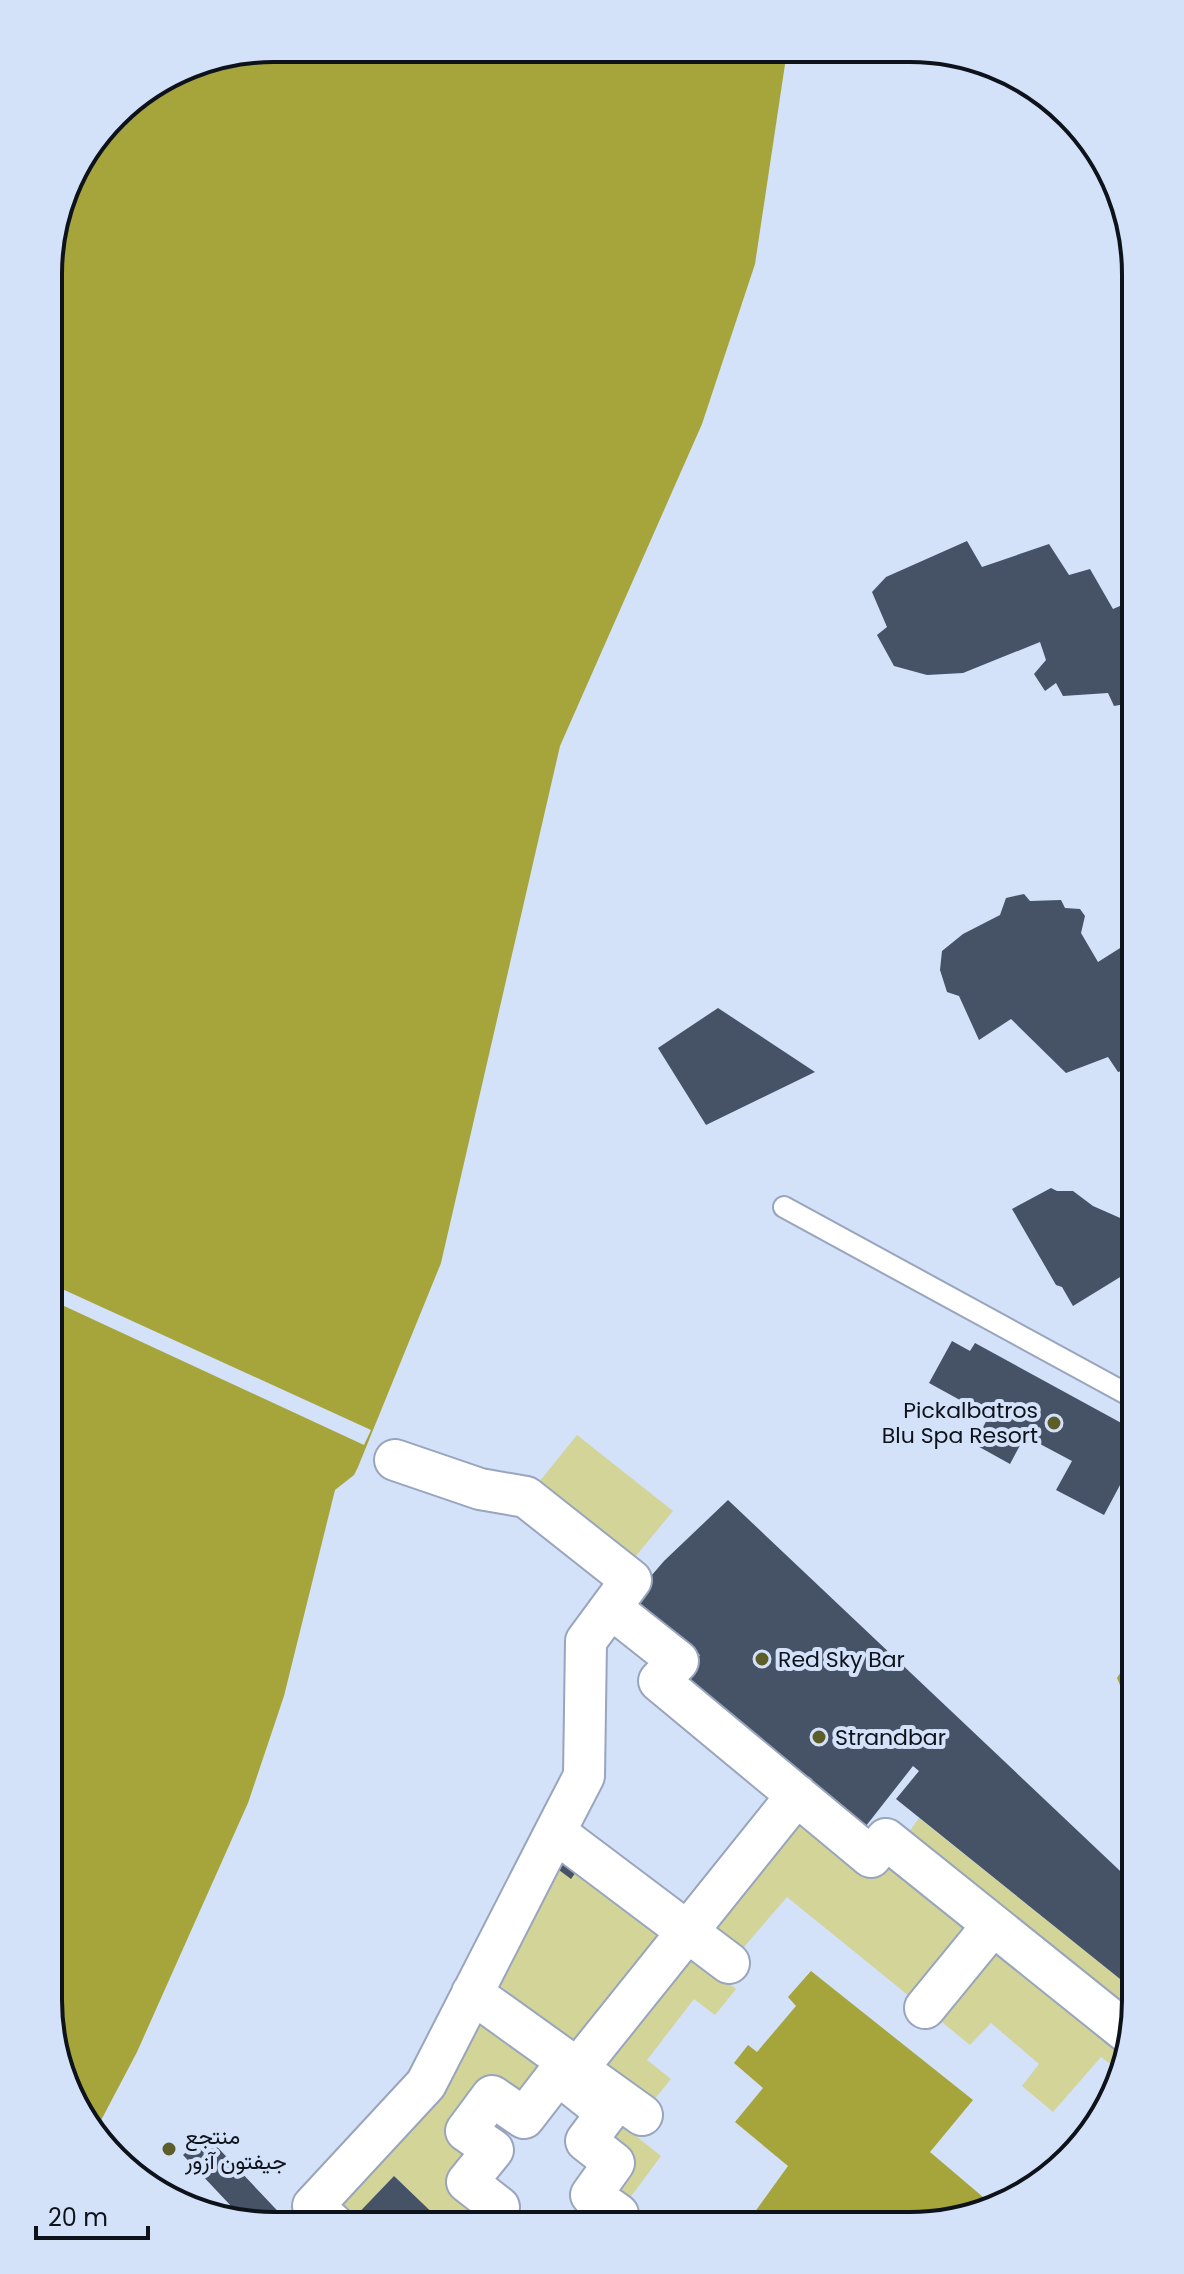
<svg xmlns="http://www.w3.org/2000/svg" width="1184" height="2274" viewBox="0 0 1184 2274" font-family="Poppins,Vazirmatn,sans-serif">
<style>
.green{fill:#d3d498}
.water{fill:#a6a53b}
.pier{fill:#d3e1f9}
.building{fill:#465266}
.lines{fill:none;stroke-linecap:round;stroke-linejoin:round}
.lane-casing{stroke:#98a5bc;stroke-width:24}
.street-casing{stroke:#98a5bc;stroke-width:44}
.lane{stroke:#fff;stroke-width:20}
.street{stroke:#fff;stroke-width:40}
.poi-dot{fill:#5d5d2a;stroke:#d3e1f9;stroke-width:3}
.labels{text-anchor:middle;stroke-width:8;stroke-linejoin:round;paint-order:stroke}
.poi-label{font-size:22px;fill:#0e131b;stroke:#d3e1f9;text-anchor:start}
.rim{fill:none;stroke:#0e131b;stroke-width:4}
</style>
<rect width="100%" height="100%" fill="#d3e1f9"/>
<path class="green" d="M577,1435L673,1511L626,1568L531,1492Z
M798,1813L888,1860L972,1929L914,2000L787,1897L738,1954L708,1927Z
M919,1818L1135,1991V2005L1126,2017L907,1835Z
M561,1851L664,1931L575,2046L491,1978Z
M996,1947L1123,2048L1116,2068L1101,2057L1053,2112L1022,2086L1039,2064L991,2023L970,2045L937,2018Z
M688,1951L736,1989L715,2015L694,1999L647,2060L671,2079L649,2106L597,2066Z
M475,2011L558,2074L524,2118L492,2097L484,2225H445L394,2176L351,2222L333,2202Z
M607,2113L661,2156L618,2214Z"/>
<path class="water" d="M274,48L787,51L755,264L702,424L560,746L441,1263L358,1467L354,1475L335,1490L284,1696L248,1803L137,2052L97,2128L60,2072L48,2000L50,245L72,174L125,104L188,65Z
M1136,1648V1708L1128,1704L1117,1678Z
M811,1971L973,2100L930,2152L983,2197L967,2217L910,2226H756L749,2220L788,2166L735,2122L763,2088L734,2063L748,2045L757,2052L796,2006L788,1997Z"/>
<path class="pier" d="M49,1283L371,1430L364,1445L49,1299Z"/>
<path class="building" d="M967,541L982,567L1049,544L1069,575L1090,569L1113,609L1136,599V702L1114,706L1108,693L1063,696L1056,683L1045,691L1034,674L1046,660L1040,642L963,673L927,675L894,666L877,635L887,627L872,592L886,577Z
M1024,894L1030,901L1061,900L1065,908L1080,909L1085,916L1081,933L1098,962L1136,938V1067L1118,1072L1108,1057L1066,1073L1011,1019L979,1040L959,996L947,992L940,970L942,951L963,934L1000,915L1006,898Z
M718,1008L815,1072L706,1125L658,1048Z
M1051,1188L1057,1191H1073L1093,1206L1127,1221L1136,1233V1256L1130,1271L1073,1306L1062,1287L1056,1285L1012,1209Z
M952,1341L970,1351L975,1343L1136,1431V1476L1127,1472L1104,1515L1056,1490L1072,1461L1025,1436L1010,1464L974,1444L989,1416L929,1383Z
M728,1500L1136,1886L1135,1991L896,1799L919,1771L913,1766L862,1831L678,1681L700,1655L633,1597L664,1561Z
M564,1863L576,1872L571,1879L559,1870Z
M205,2134L290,2224H248L183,2155Z
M394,2176L445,2225L348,2224Z"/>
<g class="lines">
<g class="lane-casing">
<path id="lane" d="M784,1207L1136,1399"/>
</g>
<g class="street-casing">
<path id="street" d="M611,1608L678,1661L659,1681L871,1857L886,1839L1129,2034
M555,1832L729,1963
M472,1993L642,2115
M925,2008L993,1925
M578,2068L797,1795
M333,2224L313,2206L426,2084L555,1832L584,1776L586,1641L631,1580L526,1497L480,1489L395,1460
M484,2225L499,2207L467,2182L493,2150L466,2131L492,2096L524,2118L558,2074L607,2113L586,2141L614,2163L591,2195L618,2214L609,2225"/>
</g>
<use href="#lane" class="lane"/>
<use href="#street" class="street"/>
</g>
<g class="poi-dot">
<circle cx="1054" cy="1423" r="8"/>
<circle cx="762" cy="1659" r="8"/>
<circle cx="819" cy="1737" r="8"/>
<circle cx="169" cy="2149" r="8"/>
</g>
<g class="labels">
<g class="poi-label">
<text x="1038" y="1418" text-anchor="end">Pickalbatros<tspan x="1038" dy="25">Blu Spa Resort</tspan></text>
<text x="778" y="1667">Red Sky Bar</text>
<text x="835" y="1745">Strandbar</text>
<text x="185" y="2144">منتجع<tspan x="185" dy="25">جيفتون آزور</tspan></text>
</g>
</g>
<path d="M0 0H1184V2274H0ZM274 62H910A212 212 0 0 1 1122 274V2000A212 212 0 0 1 910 2212H274A212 212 0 0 1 62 2000V274A212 212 0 0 1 274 62Z" fill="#d3e1f9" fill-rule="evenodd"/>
<path class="rim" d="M274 62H910A212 212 0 0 1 1122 274V2000A212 212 0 0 1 910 2212H274A212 212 0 0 1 62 2000V274A212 212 0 0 1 274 62Z"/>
<path d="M36 2226v12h112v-12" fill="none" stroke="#0e131b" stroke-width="4"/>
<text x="48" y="2226" font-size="24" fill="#0e131b" stroke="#d3e1f9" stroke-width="6" paint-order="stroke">20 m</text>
</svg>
